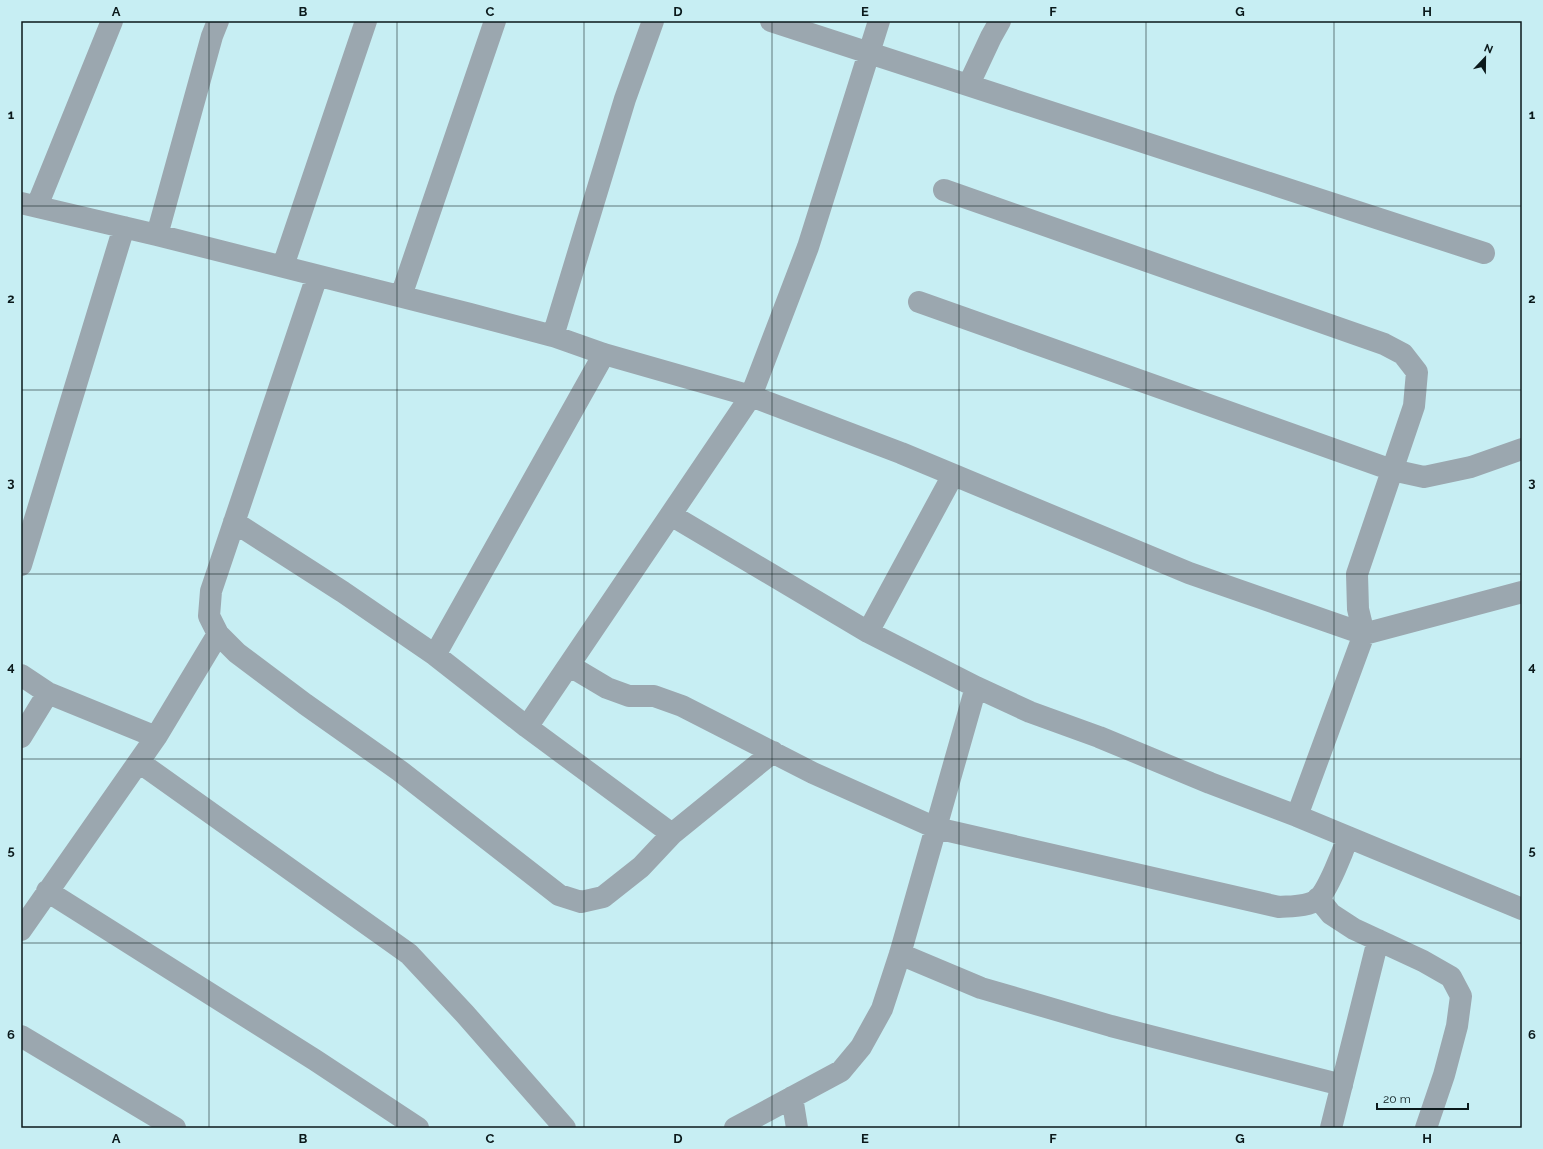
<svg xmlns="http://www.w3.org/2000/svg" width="1543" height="1149" viewBox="0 0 1543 1149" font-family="Raleway,sans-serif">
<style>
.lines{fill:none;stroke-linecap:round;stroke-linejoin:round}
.street{stroke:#9ba7af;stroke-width:22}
.grid{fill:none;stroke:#0b191b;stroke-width:1;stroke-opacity:0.55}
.neatline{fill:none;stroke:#0b191b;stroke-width:1.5}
.grid-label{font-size:13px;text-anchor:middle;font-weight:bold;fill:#0b191b}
</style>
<rect width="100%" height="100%" fill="#c7eef3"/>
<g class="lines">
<path class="street" d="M771,21L1484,253
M969,84L991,37L1000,21
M944,190L1384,344L1403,354L1417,372L1414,406L1357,574L1358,609L1364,634L1297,816
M21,203L157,235L470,314L553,336L604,354L751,396L901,453L1189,573L1364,634L1522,592
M37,206L112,21
M157,235L212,36L218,21
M283,266L366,21
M317,276L211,591L209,616L218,634L237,653L305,704L400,771L559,895L581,902L603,897L641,867L672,834L773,752
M401,296L495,21
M919,302L1392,470L1424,477L1471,467L1522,449
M553,336L625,99L653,21
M671,515L868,632L976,687L1030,712L1099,737L1210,783L1297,816L1522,909
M234,522L343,592L435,655L527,727L672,834
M21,565L124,227
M868,632L953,475
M435,655L604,354
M570,666L607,688L629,696H654L682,706L813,773L936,828L1279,907C1292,906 1308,907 1318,899C1328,890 1343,851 1348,837
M21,675L48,693L156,737
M527,727L751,396L808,247L879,21
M21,737L48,693
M139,762L409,954L465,1014L565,1128
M47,891L315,1060L418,1128
M1318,898L1331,914L1354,929L1423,961L1451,977L1461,996L1457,1026L1444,1075L1426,1128
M21,930L156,737L218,634
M900,954L981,988L1111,1026L1342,1085
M21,1036L175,1128
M792,1097L797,1128
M735,1128L841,1071L861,1047L882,1009L900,954L976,687
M1331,1128L1378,940"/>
</g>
<path class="grid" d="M209,21V1128M397,21V1128M584,21V1128M772,21V1128M959,21V1128M1146,21V1128M1334,21V1128M21,206H1522M21,390H1522M21,574H1522M21,759H1522M21,943H1522"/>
<rect width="1543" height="1149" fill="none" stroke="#c7eef3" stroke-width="44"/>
<g transform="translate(1485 58) rotate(22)" stroke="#c7eef3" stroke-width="3" paint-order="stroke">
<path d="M0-3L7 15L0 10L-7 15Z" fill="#0b191b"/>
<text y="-6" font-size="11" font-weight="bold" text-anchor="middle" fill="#0b191b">N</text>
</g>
<path d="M1377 1103v6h91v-6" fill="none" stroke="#0b191b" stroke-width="2"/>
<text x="1383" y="1103" font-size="12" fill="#0b191b" stroke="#c7eef3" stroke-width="3" paint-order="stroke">20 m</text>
<rect x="22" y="22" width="1499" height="1105" class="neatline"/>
<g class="grid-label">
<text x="116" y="16">A</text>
<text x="303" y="16">B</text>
<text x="490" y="16">C</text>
<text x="678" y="16">D</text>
<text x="865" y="16">E</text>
<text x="1053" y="16">F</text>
<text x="1240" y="16">G</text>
<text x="1427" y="16">H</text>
<text x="11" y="119">1</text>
<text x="1532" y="119">1</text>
<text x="11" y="303">2</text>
<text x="1532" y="303">2</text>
<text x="11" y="487">3</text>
<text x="1532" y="487">3</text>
<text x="11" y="671">4</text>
<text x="1532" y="671">4</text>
<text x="11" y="855">5</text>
<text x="1532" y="855">5</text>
<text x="11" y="1039">6</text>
<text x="1532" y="1039">6</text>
<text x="116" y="1143">A</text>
<text x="303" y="1143">B</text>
<text x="490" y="1143">C</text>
<text x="678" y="1143">D</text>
<text x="865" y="1143">E</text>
<text x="1053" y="1143">F</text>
<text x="1240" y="1143">G</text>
<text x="1427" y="1143">H</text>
</g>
</svg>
